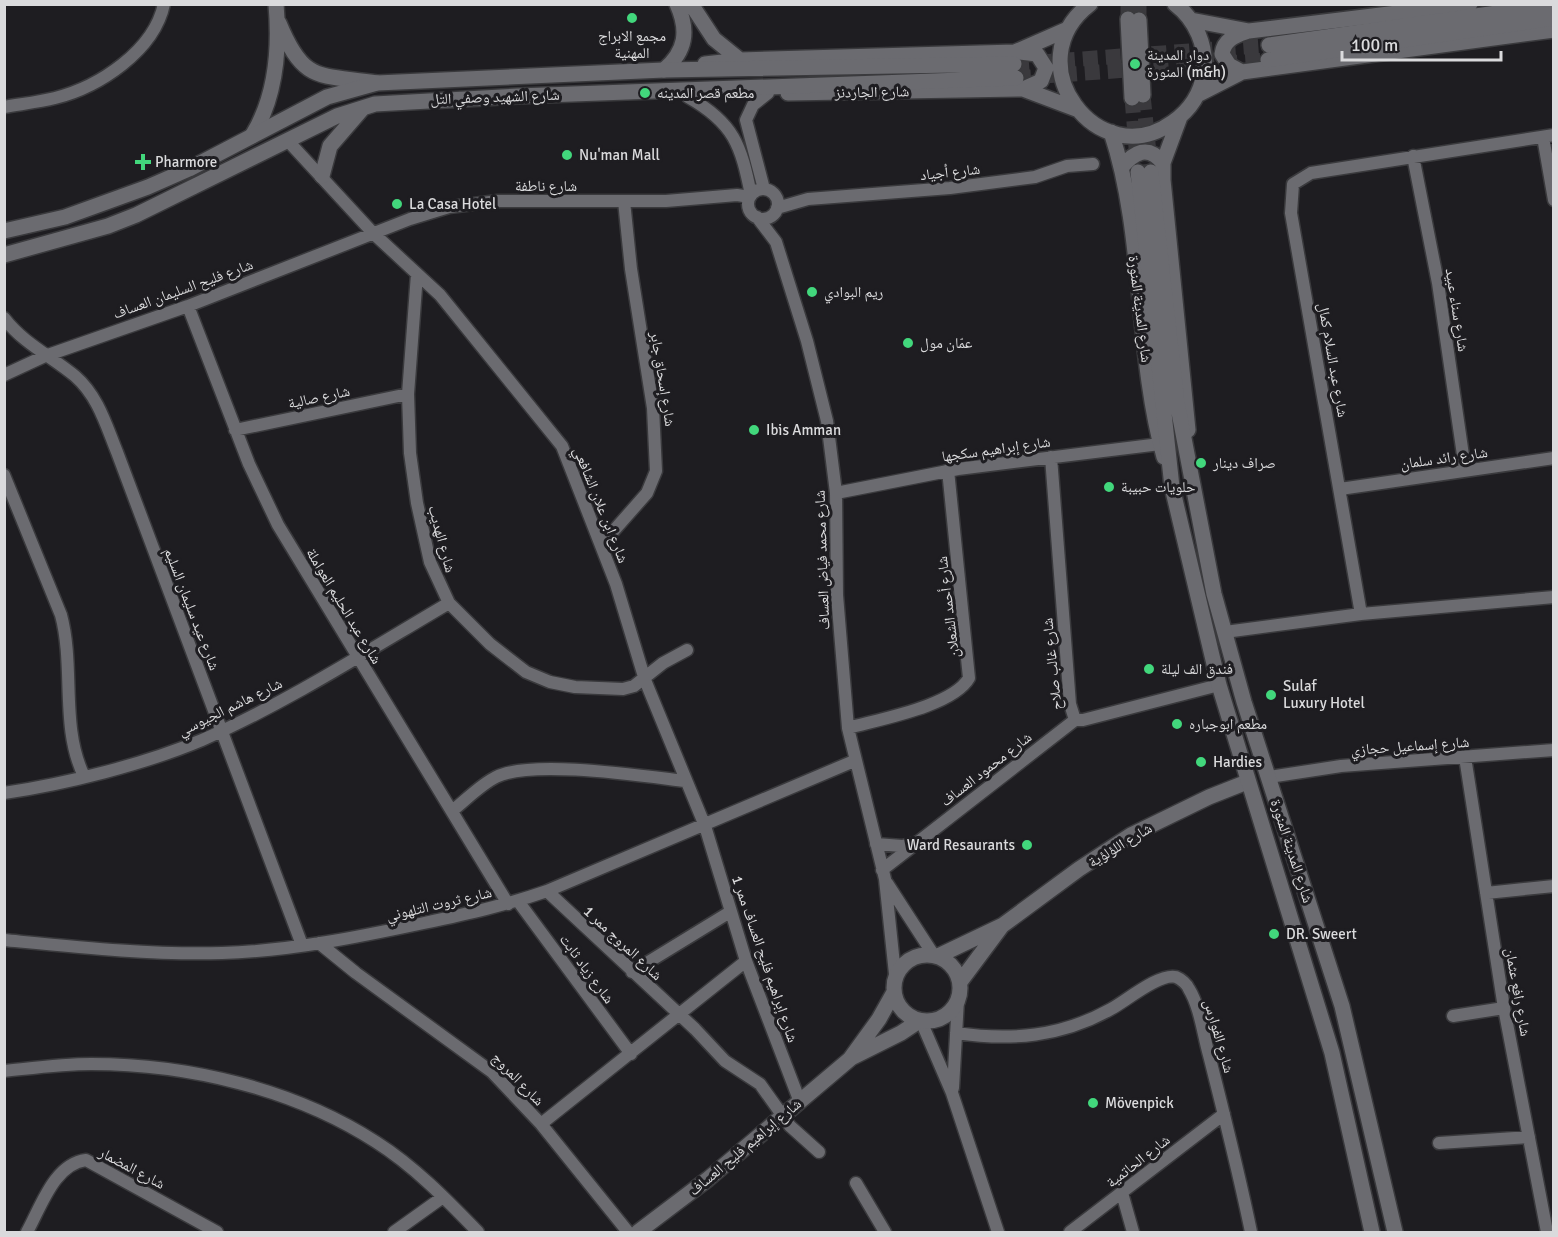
<svg xmlns="http://www.w3.org/2000/svg" width="1558" height="1237" viewBox="0 0 1558 1237" font-family="Signika,'Noto Naskh Arabic',sans-serif">
<style>
.lines{fill:none;stroke-linecap:round;stroke-linejoin:round}
.secondary-tunnel{stroke:#3a393d;stroke-width:15;stroke-dasharray:15 8;stroke-linecap:butt}
.minor-casing{stroke:#3a3a3d;stroke-width:15}
.tertiary-casing{stroke:#3a3a3d;stroke-width:18}
.secondary-casing{stroke:#3a3a3d;stroke-width:18}
.minor{stroke:#6b6b70;stroke-width:12}
.tertiary{stroke:#6b6b70;stroke-width:15}
.secondary{stroke:#6b6b70;stroke-width:15}
.poi-dot{fill:#42d77c;stroke:#1e1d21;stroke-width:2}
.labels{text-anchor:middle;stroke-width:6;stroke-linejoin:round;paint-order:stroke}
.poi-label{font-size:15px;fill:#dadadc;stroke:#1e1d21;text-anchor:start}
.street-label{font-size:15px;fill:#dadadc;stroke:#1e1d21}
</style>
<rect width="100%" height="100%" fill="#1e1d21"/>
<g class="lines">
<path class="secondary-tunnel" d="M1128,4V19
M1139,4V20
M1014,64L1269,45
M1016,78L1268,60
M1143,95L1151,172
M1132,98L1138,172"/>
<g class="minor-casing">
<path id="minor" d="M688,97C734,123 741,145 751,195
M4,107C21,104 39,102 55,98C99,87 154,51 164,4
M1543,137L1554,200
M288,141L373,233L440,295L562,446L616,584L645,680L705,826L746,961L800,1102
M1413,156L1438,283L1465,469
M764,189L746,120L753,105L768,93
M748 204a15 15 0 1 1 30 0a15 15 0 1 1-30 0Z
M777,208L808,199L950,188L1035,177L1067,166L1093,164
M757,217L776,242L807,341L827,421L836,493L837,595L848,728L885,879L895,974
M417,274L408,394L410,453L417,503L430,562L449,603L490,644L526,672L550,682L575,687L623,689L634,686L663,663L687,650
M188,306L249,464L278,525L508,904
M4,318C24,344 51,356 75,376C98,396 106,425 117,452L302,945
M4,375L45,356L188,306L410,219L449,207L498,201H666L737,195L750,197
M235,430L408,394
M1051,457L1070,704L1075,720H1083L1219,685
M4,475L61,615C75,667 60,727 84,776
M1340,489L1554,458
M836,493L958,469L1160,444
M602,544L647,493L656,471L653,408L631,269L624,201
M1361,614L1291,213L1293,184L1311,173L1554,135
M1225,632L1361,614L1554,597
M848,728C880,719 953,706 969,678L948,470
M1465,757L1504,1008L1547,1232
M1269,777L1341,766L1554,750
M4,793C66,784 145,764 202,740C288,702 369,650 449,603
M452,811C466,800 480,785 496,777C531,759 643,776 685,781
M876,844L902,846L915,843
M882,870L1075,720
M887,883L933,954
M547,891L695,1029L725,1061L760,1084L790,1126L819,1152
M1486,893L1554,886
M518,901L631,1054
M4,940C76,947 150,955 222,953C290,951 358,937 424,923C466,914 507,905 547,891L854,761
M319,943L356,973L492,1072L541,1124L628,1232
M632,972L730,912
M1453,1016L1504,1008
M921,1021L952,1093L998,1232
M956,1033C1011,1041 1061,1037 1111,1009C1126,1001 1159,973 1176,977C1181,979 1187,984 1189,989C1200,1007 1203,1034 1209,1055C1224,1114 1239,1173 1251,1232
M4,1071C33,1068 62,1064 91,1064C188,1064 294,1089 376,1142C414,1166 447,1200 478,1232
M953,1088L958,1000
M541,1124L746,961
M1439,1143L1529,1137
M856,1183L885,1232
M1122,1193L1133,1232
M27,1232C41,1207 54,1164 86,1160L217,1232
M394,1232L443,1197
M1070,1232L1224,1114"/>
</g>
<g class="tertiary-casing">
<path id="tertiary" d="M691,4L714,39L740,60
M1090,4C1014,62 1098,176 1173,122C1190,110 1201,93 1204,73C1207,46 1196,20 1175,4
M1191,20L1249,31L1470,4
M279,23C304,84 319,74 377,83
M1020,52L1037,54L1046,68L1041,81L1023,89
M705,64L740,60L1015,52L1068,29
M664,70C686,51 689,31 677,4
M1242,72L1229,65L1222,54C1224,40 1234,36 1246,32
M788,93L1023,89L1076,109
M1197,95L1242,72L1554,30
M1180,117L1163,163V180L1188,430
M1111,132C1145,234 1135,353 1164,457
M252,136C276,97 280,50 276,4
M1121,168C1134,152 1148,144 1163,163
M894 988a33 33 0 1 1 66 0a33 33 0 1 1-66 0Z
M938,956L1003,925L1079,869L1131,835L1209,797L1247,782
M960,982L1001,927
M853,1057L901,1033L919,1021
M638,1232L708,1179L850,1059L879,1019L893,994"/>
</g>
<g class="secondary-casing">
<path id="secondary" d="M1128,19L1132,98
M1139,20L1143,95
M1269,45L1554,5
M1268,60L1554,18
M1138,172L1172,487L1219,685L1332,1053L1372,1232
M1151,172L1177,402L1214,594L1244,702L1342,1006L1395,1232
M322,176L330,146L362,109
M4,231L65,217L148,187L189,169L327,97L377,83L664,70L1014,64
M4,255L108,226L136,215L337,116L375,104L518,96L1016,78"/>
</g>
<use href="#minor" class="minor"/>
<use href="#tertiary" class="tertiary"/>
<use href="#secondary" class="secondary"/>
</g>
<g class="poi-dot">
<circle cx="632" cy="18" r="6"/>
<circle cx="1135" cy="64" r="6"/>
<circle cx="645" cy="93" r="6"/>
<circle cx="567" cy="155" r="6"/>
<path d="M140 153h6v6h6v6h-6v6h-6v-6h-6v-6h6z"/>
<circle cx="397" cy="204" r="6"/>
<circle cx="812" cy="292" r="6"/>
<circle cx="908" cy="343" r="6"/>
<circle cx="754" cy="430" r="6"/>
<circle cx="1201" cy="463" r="6"/>
<circle cx="1109" cy="487" r="6"/>
<circle cx="1149" cy="669" r="6"/>
<circle cx="1271" cy="695" r="6"/>
<circle cx="1177" cy="724" r="6"/>
<circle cx="1201" cy="762" r="6"/>
<circle cx="1027" cy="845" r="6"/>
<circle cx="1274" cy="934" r="6"/>
<circle cx="1093" cy="1103" r="6"/>
</g>
<g class="labels">
<g class="poi-label">
<text x="632" y="41" text-anchor="middle">مجمع الابراج<tspan x="632" dy="17">المهنية</tspan></text>
<text x="1147" y="60">دوار المدينة<tspan x="1147" dy="17">المنورة (m&amp;h)</tspan></text>
<text x="657" y="98">مطعم قصر المدينه</text>
<text x="579" y="160">Nu'man Mall</text>
<text x="155" y="167">Pharmore</text>
<text x="409" y="209">La Casa Hotel</text>
<text x="824" y="297">ريم البوادي</text>
<text x="920" y="348">عمّان مول</text>
<text x="766" y="435">Ibis Amman</text>
<text x="1213" y="468">صراف دينار</text>
<text x="1121" y="492">حلويات حبيبة</text>
<text x="1161" y="674">فندق الف ليلة</text>
<text x="1283" y="691">Sulaf<tspan x="1283" dy="17">Luxury Hotel</tspan></text>
<text x="1189" y="729">مطعم ابوجباره</text>
<text x="1213" y="767">Hardies</text>
<text x="1015" y="850" text-anchor="end">Ward Resaurants</text>
<text x="1286" y="939">DR. Sweert</text>
<text x="1105" y="1108">Mövenpick</text>
</g>
<g class="street-label">
<text transform="translate(872 92) rotate(-1)" y="5">شارع الجاردنز</text>
<text transform="translate(495 97) rotate(-2)" y="5">شارع الشهيد وصفي التل</text>
<text transform="translate(950 172) rotate(-6)" y="5">شارع أجياد</text>
<text x="546" y="191">شارع ناطفة</text>
<text transform="translate(183 289) rotate(-20)" y="5">شارع فليح السليمان العساف</text>
<text transform="translate(1140 309) rotate(83)" y="5">شارع المدينة المنورة</text>
<text transform="translate(1457 310) rotate(81)" y="5">شارع سناء عبيد</text>
<text transform="translate(1333 360) rotate(80)" y="5">شارع عبد السلام كمال</text>
<text transform="translate(663 379) rotate(81)" y="5">شارع إسحاق جابر</text>
<text transform="translate(319 397) rotate(-12)" y="5">شارع صالية</text>
<text transform="translate(996 449) rotate(-8)" y="5">شارع إبراهيم سكجها</text>
<text transform="translate(1444 458) rotate(-8)" y="5">شارع رائد سلمان</text>
<text transform="translate(601 505) rotate(68)" y="5">شارع ابن علان الشافعي</text>
<text transform="translate(442 539) rotate(75)" y="5">شارع الهديب</text>
<text transform="translate(822 560) rotate(-92)" y="5">شارع محمد فياض العساف</text>
<text transform="translate(344 606) rotate(59)" y="5">شارع عبد الحليم العواملة</text>
<text transform="translate(948 607) rotate(-97)" y="5">شارع أحمد الشعلان</text>
<text transform="translate(192 609) rotate(69)" y="5">شارع عيد سليمان السليم</text>
<text transform="translate(1052 664) rotate(-96)" y="5">شارع غالب صلاح</text>
<text transform="translate(230 707) rotate(-26)" y="5">شارع هاشم الجيوسي</text>
<text transform="translate(1410 746) rotate(-4)" y="5">شارع إسماعيل حجازي</text>
<text transform="translate(986 769) rotate(-38)" y="5">شارع محمود العساف</text>
<text transform="translate(1120 845) rotate(-31)" y="5">شارع اللؤلؤية</text>
<text transform="translate(1292 851) rotate(72)" y="5">شارع المدينة المنورة</text>
<text transform="translate(439 904) rotate(-13)" y="5">شارع ثروت التلهوني</text>
<text transform="translate(623 943) rotate(43)" y="5">شارع المروج ممر 1</text>
<text transform="translate(765 959) rotate(71)" y="5">شارع إبراهيم فليح العساف ممر 1</text>
<text transform="translate(587 969) rotate(54)" y="5">شارع زياد ثابت</text>
<text transform="translate(1518 992) rotate(80)" y="5">شارع رافع عثمان</text>
<text transform="translate(1219 1036) rotate(74)" y="5">شارع الفوارس</text>
<text transform="translate(518 1079) rotate(46)" y="5">شارع المروج</text>
<text transform="translate(745 1147) rotate(-40)" y="5">شارع إبراهيم فليح العساف</text>
<text transform="translate(1138 1161) rotate(-38)" y="5">شارع الحاتمية</text>
<text transform="translate(132 1168) rotate(28)" y="5">شارع المضمار</text>
</g>
</g>
<rect width="1558" height="1237" fill="none" stroke="#dadadc" stroke-width="12"/>
<path d="M1342 51v9h159v-9" fill="none" stroke="#dadadc" stroke-width="3"/>
<text x="1351" y="51" font-size="18" fill="#dadadc" stroke="#1e1d21" stroke-width="4.5" paint-order="stroke">100 m</text>
</svg>
